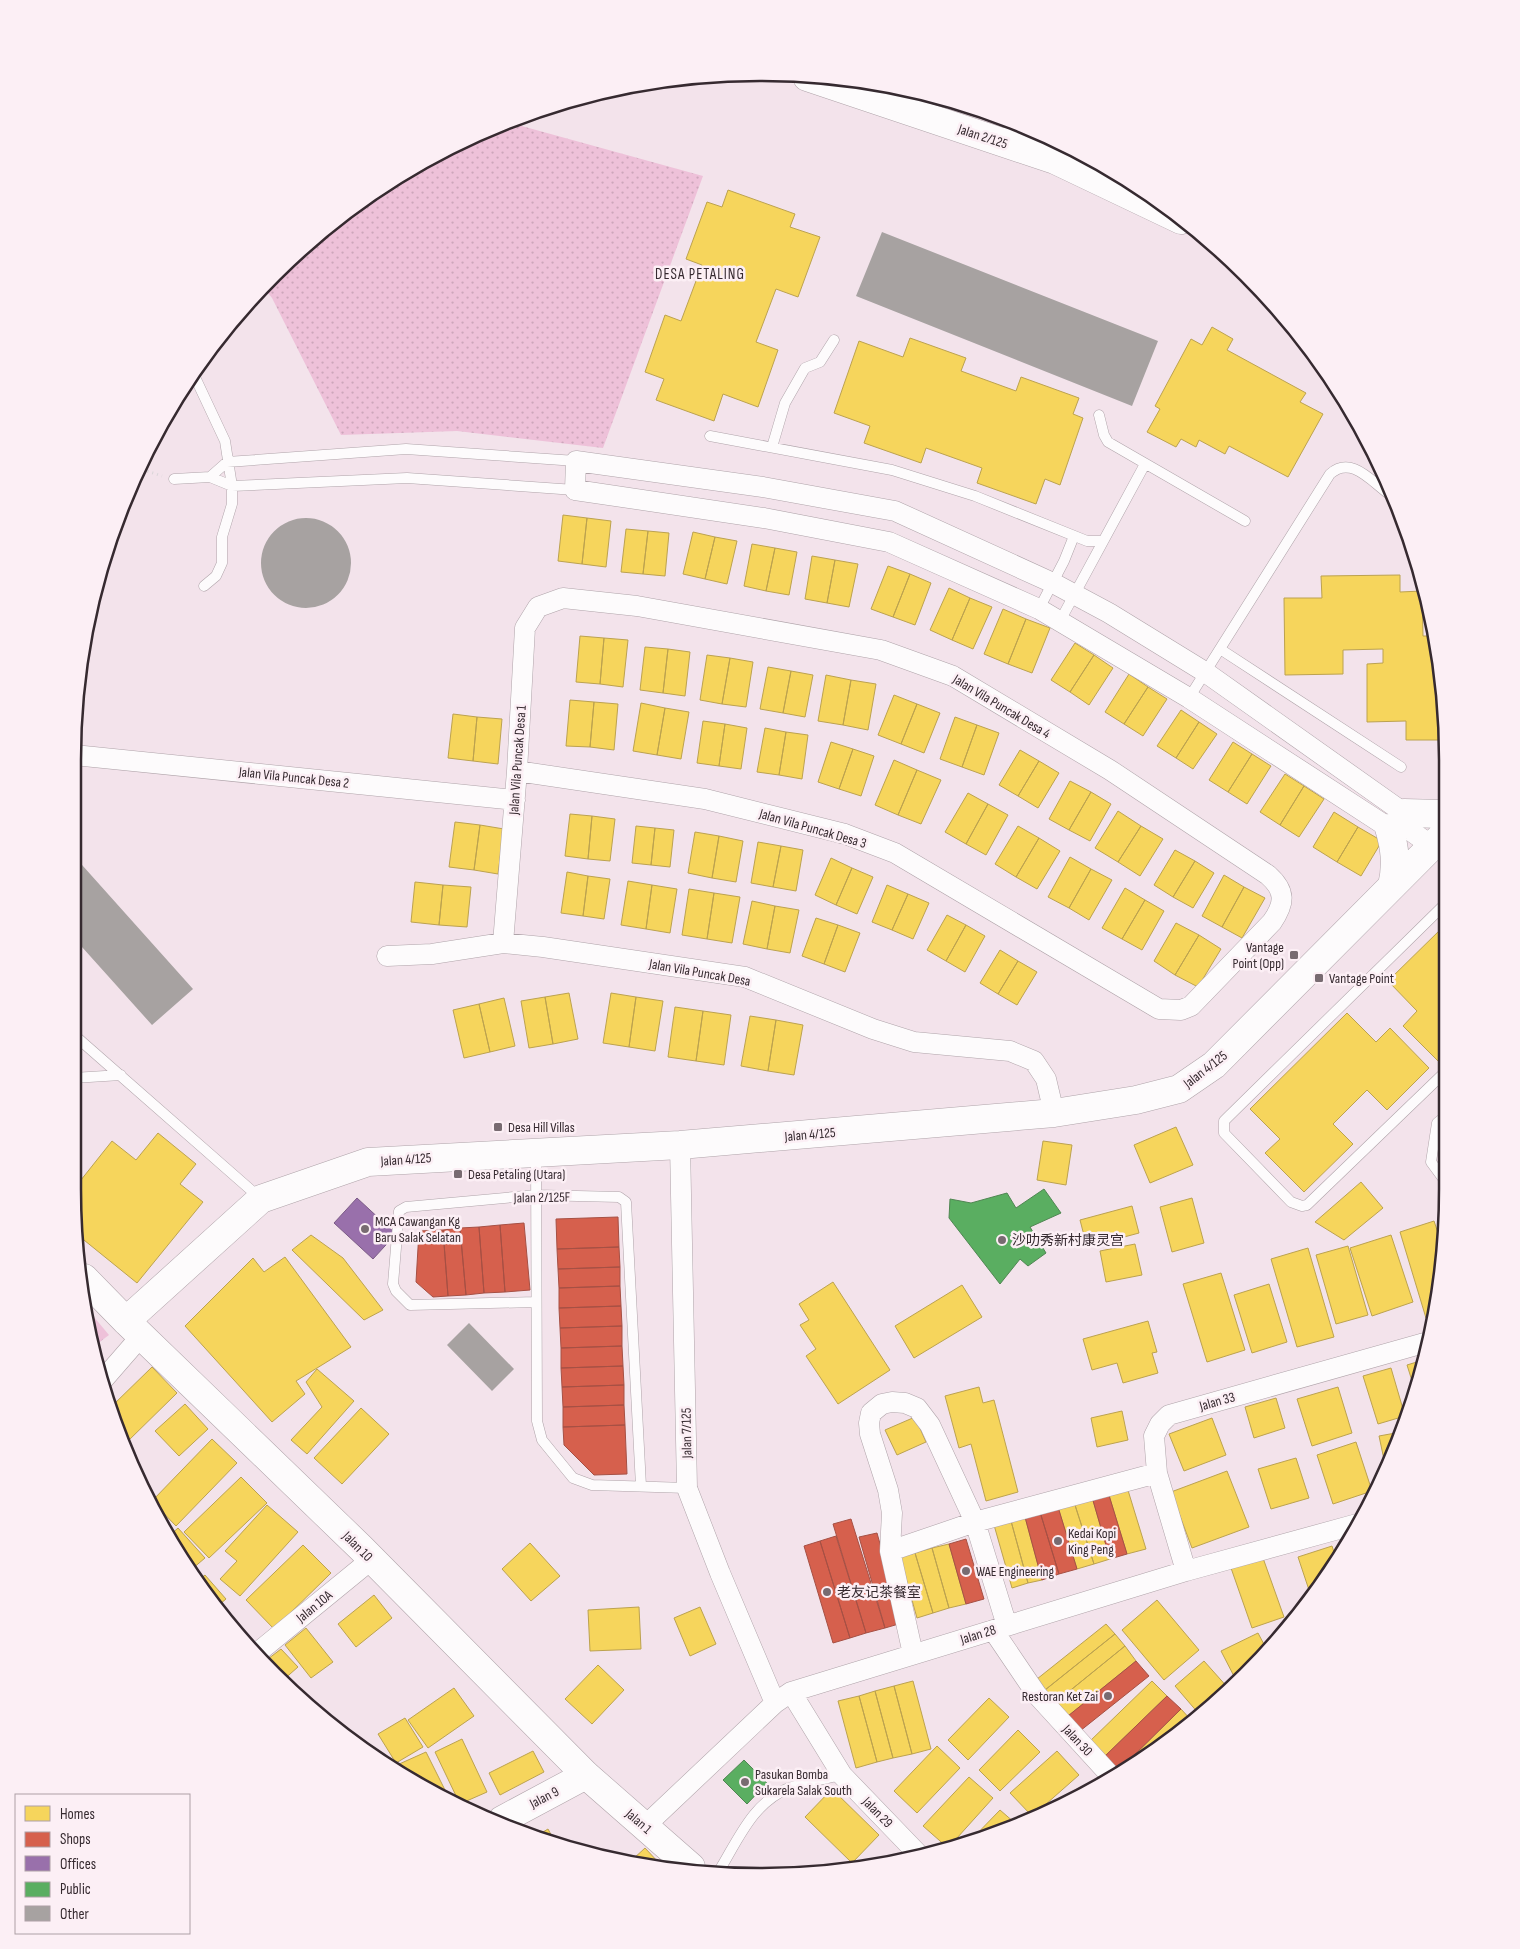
<svg xmlns="http://www.w3.org/2000/svg" width="1520" height="1949" viewBox="0 0 1520 1949" font-family="'Sofia Sans Condensed','Noto Sans SC',sans-serif">
<style>
.grass{fill:url(#grass-dots)}
.forest{fill:url(#forest-firs)}
.homes{fill:#f6d55c;stroke:#bca24f}
.shops{fill:#d6604d;stroke:#a65044}
.offices{fill:#9970ab;stroke:#7b5b86}
.public{fill:#5aae61;stroke:#4f8652}
.building{fill:#a7a2a1}
.lines{fill:none;stroke-linecap:round;stroke-linejoin:round}
.lane-casing{stroke:#afa3a9;stroke-width:11}
.street-casing{stroke:#afa3a9;stroke-width:21}
.secondary-casing{stroke:#afa3a9;stroke-width:29}
.path{stroke:#dad5d8;stroke-width:3;stroke-dasharray:1 4;stroke-linecap:butt}
.lane{stroke:#fdfbfc;stroke-width:10}
.street{stroke:#fdfbfc;stroke-width:20}
.secondary{stroke:#fdfbfc;stroke-width:28}
.poi-dot{fill:#786b71;stroke:#fceff5;stroke-width:2}
.labels{text-anchor:middle;stroke-width:5;stroke-linejoin:round;paint-order:stroke}
.street-label{font-size:14px;fill:#362a30;stroke:#fceff5}
.poi-label{font-size:14px;fill:#362a30;stroke:#fceff5;text-anchor:start}
.neighbourhood-label{font-size:15px;letter-spacing:1px;fill:#362a30;stroke:#fceff5}
.rim{fill:none;stroke:#362a30;stroke-width:2.5}
</style>
<defs>
<pattern id="grass-dots" width="8" height="8" patternUnits="userSpaceOnUse" patternTransform="scale(1.25)"><rect width="8" height="8" fill="#eec1d9"/><path d="M2 2h.1M6 6h.1" fill="none" stroke="#cda6bb" stroke-width="1.8" stroke-linecap="round"/></pattern>
<pattern id="forest-firs" width="22" height="20" patternUnits="userSpaceOnUse" patternTransform="scale(1.25)"><rect width="22" height="20" fill="#eec1d9"/><path d="M5 1l3.5 6h-7zM16 11l3.5 6h-7z" fill="#cda6bb"/></pattern>
</defs>
<rect width="100%" height="100%" fill="#f3e3eb"/>
<path class="grass" d="M507,122L703,176L603,448L457,431L341,435L272,298L264,288L306,243L378,188L497,125Z"/>
<path class="forest" d="M89,1311L109,1335L93,1347Z"/>
<path class="homes" d="M728,190L795,214L790,227L820,237L798,297L776,289L756,342L778,350L758,407L723,394L714,421L656,400L664,379L645,372L665,315L681,321L702,265L686,259L707,202L722,207Z
M1212,327L1233,339L1227,350L1306,393L1300,402L1323,414L1288,477L1229,446L1225,454L1199,440L1196,447L1181,439L1176,447L1147,432L1160,409L1155,406L1191,339L1202,345Z
M910,338L966,358L961,371L1016,391L1021,377L1079,398L1073,414L1083,418L1060,485L1045,479L1036,504L977,483L982,468L926,448L921,463L864,443L870,426L834,413L859,341L903,357Z
M563,515L587,518L582,564L558,561Z
M587,518L611,521L606,567L582,564Z
M626,529L648,531L643,574L621,572Z
M648,531L669,533L665,576L643,574Z
M693,532L715,537L705,579L683,574Z
M715,537L737,541L727,584L705,579Z
M752,544L775,548L766,591L744,586Z
M775,548L797,552L789,595L766,591Z
M812,556L835,560L827,603L805,599Z
M835,560L858,564L849,607L827,603Z
M888,566L910,574L893,617L871,609Z
M910,574L931,583L915,625L893,617Z
M1400,575V592L1422,591L1423,636H1434L1442,671V740H1406V721L1367,722V664L1383,663V649L1343,650V674L1285,675L1284,598H1322L1321,576Z
M949,588L970,598L952,640L930,630Z
M970,598L992,607L973,649L952,640Z
M1003,609L1026,619L1008,664L984,654Z
M1026,619L1050,628L1032,673L1008,664Z
M580,636L604,638L600,684L576,682Z
M604,638L628,640L623,687L600,684Z
M1075,643L1094,655L1070,692L1051,680Z
M645,647L668,649L663,693L640,690Z
M668,649L690,652L685,696L663,693Z
M707,655L730,658L722,704L700,700Z
M1094,655L1113,668L1089,705L1070,692Z
M730,658L753,662L746,707L722,704Z
M768,667L791,671L783,713L760,709Z
M791,671L813,675L805,717L783,713Z
M1129,674L1148,687L1124,724L1105,712Z
M826,675L851,680L843,725L818,721Z
M851,680L876,684L868,730L843,725Z
M1148,687L1167,699L1143,736L1124,724Z
M894,695L917,704L901,744L878,735Z
M570,700L594,702L590,747L566,746Z
M594,702L618,704L614,750L590,747Z
M641,703L665,708L657,755L633,751Z
M917,704L940,713L924,753L901,744Z
M665,708L689,712L681,759L657,755Z
M1181,710L1199,722L1176,758L1157,746Z
M453,714L477,717L473,761L448,758Z
M477,717L502,719L498,764L473,761Z
M955,717L977,725L962,767L940,759Z
M703,721L725,724L719,766L697,763Z
M1199,722L1217,734L1193,769L1176,758Z
M725,724L747,728L741,769L719,766Z
M977,725L999,733L984,775L962,767Z
M765,728L786,732L779,775L757,772Z
M786,732L808,735L802,779L779,775Z
M831,742L853,749L839,789L818,782Z
M1233,742L1252,754L1228,792L1209,780Z
M853,749L874,756L861,796L839,789Z
M1020,750L1039,761L1018,796L999,785Z
M1252,754L1271,766L1247,804L1228,792Z
M894,760L917,770L898,815L875,805Z
M1039,761L1059,773L1038,808L1018,796Z
M917,770L941,780L921,824L898,815Z
M1285,774L1304,786L1280,825L1260,812Z
M1070,781L1091,792L1069,830L1049,819Z
M1304,786L1324,799L1299,837L1280,825Z
M1091,792L1111,804L1090,841L1069,830Z
M968,793L988,804L966,844L945,832Z
M988,804L1008,815L986,855L966,844Z
M1118,811L1141,826L1118,862L1095,848Z
M1334,812L1358,827L1337,862L1313,847Z
M570,814L592,816L588,859L565,856Z
M592,816L615,819L610,861L588,859Z
M455,822L480,825L474,870L449,867Z
M480,825L504,829L498,874L474,870Z
M636,826L655,828L651,865L632,863Z
M1018,826L1039,838L1016,877L995,864Z
M1141,826L1163,839L1140,876L1118,862Z
M1358,827L1382,841L1361,876L1337,862Z
M655,828L674,830L670,867L651,865Z
M695,832L719,836L712,878L688,873Z
M719,836L743,841L736,882L712,878Z
M1039,838L1060,851L1037,889L1016,877Z
M758,842L781,846L773,887L751,883Z
M781,846L803,850L796,891L773,887Z
M1175,850L1195,861L1173,897L1154,885Z
M1070,857L1091,869L1069,908L1048,897Z
M831,858L852,868L836,905L815,895Z
M1195,861L1214,873L1193,908L1173,897Z
M852,868L873,877L857,914L836,905Z
M1091,869L1112,880L1089,920L1069,908Z
M567,872L588,876L583,916L561,913Z
M1224,875L1244,887L1222,927L1202,916Z
M588,876L610,879L604,919L583,916Z
M628,881L652,885L646,929L621,925Z
M415,882L443,885L439,925L411,922Z
M443,885L471,887L467,927L439,925Z
M652,885L677,889L670,933L646,929Z
M887,885L908,894L892,930L872,922Z
M1244,887L1265,898L1242,938L1222,927Z
M1125,888L1145,900L1122,939L1102,928Z
M689,889L714,893L707,939L682,935Z
M714,893L740,897L732,943L707,939Z
M908,894L929,903L913,939L892,930Z
M1145,900L1164,911L1142,950L1122,939Z
M752,901L775,906L767,949L743,944Z
M775,906L799,910L790,953L767,949Z
M947,915L966,925L946,961L927,950Z
M816,918L838,925L824,964L802,956Z
M1176,923L1199,935L1175,975L1154,961Z
M838,925L860,933L845,972L824,964Z
M966,925L985,936L965,972L946,961Z
M1442,928V1065L1403,1026L1417,1011L1388,981Z
M1199,935L1221,949L1198,987L1175,975Z
M1000,950L1018,961L998,994L980,983Z
M1018,961L1037,972L1017,1005L998,994Z
M569,993L578,1039L553,1044L545,997Z
M611,993L636,997L629,1047L603,1043Z
M545,997L553,1044L529,1048L521,1001Z
M636,997L663,1001L655,1051L629,1047Z
M504,998L515,1046L490,1052L479,1004Z
M479,1004L490,1052L464,1058L453,1010Z
M675,1007L703,1011L696,1061L668,1057Z
M703,1011L731,1015L724,1065L696,1061Z
M1347,1013L1376,1042L1390,1028L1429,1068L1387,1110L1367,1090L1333,1124L1353,1144L1304,1192L1265,1153L1280,1139L1250,1109Z
M750,1016L776,1020L768,1071L741,1066Z
M776,1020L803,1025L794,1075L768,1071Z
M1176,1127L1193,1165L1150,1183L1134,1145Z
M158,1133L196,1164L180,1184L203,1202L137,1283L79,1236L73,1190L112,1141L136,1160Z
M1043,1141L1072,1145L1066,1185L1037,1180Z
M1361,1182L1383,1208L1344,1240L1315,1222Z
M1192,1198L1204,1243L1172,1252L1160,1207Z
M1132,1206L1139,1233L1087,1247L1080,1220Z
M1434,1221L1442,1245V1279L1432,1316L1426,1318L1400,1232Z
M311,1235L343,1258L383,1310L364,1320L292,1250Z
M1391,1235L1413,1302L1372,1316L1350,1248Z
M1135,1244L1142,1275L1106,1282L1100,1251Z
M1348,1246L1368,1315L1336,1324L1316,1255Z
M1308,1248L1334,1337L1297,1347L1271,1259Z
M285,1257L351,1347L296,1381L305,1394L272,1422L185,1326L253,1258L264,1272Z
M1221,1273L1245,1350L1207,1362L1183,1284Z
M833,1282L890,1370L838,1404L806,1356L816,1349L800,1325L809,1320L799,1304Z
M1269,1284L1287,1342L1252,1353L1234,1295Z
M962,1285L982,1317L914,1358L895,1326Z
M1148,1321L1157,1352L1152,1353L1158,1373L1123,1383L1117,1363L1092,1370L1083,1339Z
M1420,1361L1413,1384L1407,1365Z
M152,1367L177,1393L127,1442L112,1406Z
M1391,1368L1405,1416L1378,1424L1363,1376Z
M317,1369L354,1401L307,1454L291,1440L322,1407L306,1382Z
M979,1387L983,1403L994,1400L1018,1492L986,1501L971,1444L959,1448L945,1396Z
M1338,1387L1352,1433L1312,1446L1297,1399Z
M1276,1398L1285,1428L1254,1438L1245,1407Z
M185,1404L208,1429L179,1456L155,1431Z
M361,1408L389,1434L342,1484L314,1458Z
M1122,1411L1128,1440L1097,1447L1091,1418Z
M915,1417L926,1442L897,1455L885,1430Z
M1212,1418L1226,1455L1184,1471L1169,1434Z
M1401,1432L1395,1452L1386,1469L1379,1436Z
M212,1439L237,1463L176,1526L152,1501Z
M1356,1442L1372,1491L1333,1504L1317,1455Z
M1296,1458L1309,1498L1271,1509L1258,1469Z
M1227,1471L1249,1527L1192,1548L1171,1492Z
M241,1477L267,1503L209,1558L184,1532Z
M1127,1487L1146,1549L1127,1554L1108,1492Z
M1092,1497L1110,1559L1094,1564L1074,1502Z
M1074,1502L1094,1564L1077,1569L1058,1507Z
M267,1505L298,1532L240,1596L220,1579L237,1561L225,1551Z
M157,1515L168,1528L164,1531Z
M1025,1517L1042,1580L1028,1583L1011,1521Z
M1011,1521L1028,1583L1012,1588L994,1525Z
M178,1528L205,1558L192,1569L168,1537Z
M530,1543L560,1576L531,1601L502,1569Z
M949,1544L966,1604L949,1608L932,1548Z
M303,1545L331,1573L274,1629L246,1600Z
M1332,1546L1337,1561L1332,1571L1311,1596L1298,1557Z
M932,1548L949,1608L933,1613L915,1553Z
M915,1553L933,1613L917,1618L900,1557Z
M1263,1558L1284,1617L1252,1628L1231,1568Z
M205,1575L226,1599L220,1604L200,1579Z
M374,1595L392,1618L356,1647L338,1624Z
M1157,1600L1199,1650L1164,1680L1122,1630Z
M639,1607L641,1649L590,1651L588,1610Z
M700,1607L716,1644L690,1656L674,1618Z
M1106,1624L1115,1634L1045,1690L1037,1679Z
M306,1628L333,1662L311,1678L285,1645Z
M1258,1633L1267,1650L1246,1675L1237,1682L1221,1651Z
M1115,1634L1125,1646L1056,1702L1045,1690Z
M1125,1646L1136,1661L1068,1716L1056,1702Z
M281,1649L298,1667L282,1681L274,1675L264,1662Z
M1204,1661L1229,1689L1199,1714L1175,1686Z
M598,1665L624,1690L592,1724L565,1699Z
M913,1681L931,1749L912,1754L894,1686Z
M1152,1681L1167,1696L1104,1757L1089,1742Z
M894,1686L912,1754L893,1758L875,1691Z
M454,1688L474,1716L428,1748L408,1720Z
M875,1691L893,1758L877,1762L859,1696Z
M859,1696L877,1762L856,1768L838,1701Z
M989,1698L1009,1717L968,1760L948,1740Z
M1181,1709L1191,1720L1142,1761L1118,1771Z
M405,1718L423,1747L396,1763L378,1734Z
M1018,1730L1040,1752L1000,1791L979,1770Z
M462,1739L487,1792L462,1803L459,1802L435,1752Z
M937,1746L960,1768L917,1813L894,1791Z
M533,1751L544,1772L500,1795L489,1773Z
M1057,1751L1079,1775L1037,1812L1031,1815L1010,1793Z
M426,1752L449,1798L417,1785L400,1772L397,1765Z
M969,1777L993,1798L948,1848L923,1826Z
M832,1789L879,1835L852,1863L805,1817Z
M1000,1810L1015,1823L981,1840L968,1843Z
M548,1829L555,1842L538,1835Z
M645,1848L659,1863L632,1860Z"/>
<path class="shops" d="M618,1217L619,1247L557,1249L556,1219Z
M524,1223L530,1290L505,1292L500,1225Z
M500,1225L505,1292L484,1293L479,1227Z
M479,1227L484,1293L466,1295L460,1228Z
M460,1228L466,1295L448,1296L443,1230Z
M443,1230L448,1296L433,1297L416,1282L419,1231Z
M619,1247L620,1267L558,1269L557,1249Z
M620,1267V1286L559,1288L558,1269Z
M620,1286L621,1306L559,1308V1288Z
M621,1306L622,1326L560,1328L559,1308Z
M622,1326V1346L561,1348L560,1328Z
M622,1346L623,1366L561,1368V1348Z
M623,1366L624,1385L562,1387L561,1368Z
M624,1385V1405L563,1407L562,1387Z
M624,1405L625,1425L563,1427V1407Z
M625,1425L627,1474L594,1475L564,1445L563,1427Z
M1108,1492L1127,1554L1110,1559L1092,1497Z
M1058,1507L1077,1569L1059,1574L1040,1512Z
M1040,1512L1059,1574L1042,1580L1025,1517Z
M851,1519L885,1628L866,1633L833,1524Z
M877,1533L902,1623L885,1628L859,1537Z
M836,1536L866,1633L850,1638L820,1541Z
M966,1539L984,1599L966,1604L949,1544Z
M820,1541L850,1638L833,1643L804,1546Z
M1136,1661L1149,1676L1080,1731L1068,1716Z
M1167,1696L1181,1709L1118,1771L1104,1757Z"/>
<path class="offices" d="M357,1198L396,1234L373,1259L334,1223Z"/>
<path class="public" d="M1044,1189L1061,1213L1030,1227L1046,1253L1028,1266L1020,1259L1000,1284L949,1218L950,1199L971,1203L1007,1193L1016,1208Z
M744,1760L767,1783L747,1804L723,1780Z"/>
<path class="building" d="M882,232L1158,341L1132,406L856,296Z
M261 563a45 45 0 1 1 90 0a45 45 0 1 1-90 0Z
M74,856L193,989L152,1025L73,937Z
M469,1323L514,1369L492,1391L447,1345Z"/>
<g class="lines">
<g class="lane-casing">
<path id="lane" d="M194,375L225,441L232,486V504L222,537V563L216,576L204,586
M1099,415L1104,435L1108,442L1245,521
M710,436L892,470L975,496L1087,541H1103
M772,447L785,403L805,368L820,362L834,340
M210,477L227,462L406,449L576,461
M174,479L210,477L232,486L407,478L575,490
M1039,609L1064,561L1074,536
M1060,621L1145,464
M1220,649L1401,767
M1189,698L1330,474C1351,455 1371,481 1389,494
M73,1034L260,1198
M1442,1075L1307,1205L1302,1206L1291,1202L1224,1133V1121L1228,1117L1442,907
M73,1078L121,1075
M536,1153L537,1421L542,1440L573,1478L592,1485L687,1488
M1442,1177L1431,1162L1437,1123L1442,1119
M536,1302L410,1305L396,1291L393,1284L399,1211L406,1207L536,1195L619,1197L626,1202L641,1486
M719,1871C738,1840 753,1802 789,1788C806,1782 825,1779 842,1775"/>
</g>
<g class="street-casing">
<path id="street" d="M74,755L515,800
M1408,829L1404,813L1205,672L1109,613L1053,583L895,511L763,487L576,461L575,490L764,518L889,542L1039,609L1189,698L1389,828L1408,829L1432,846
M503,943L517,771L525,628L538,607L563,598L637,606L881,650L953,676L1110,770L1268,875C1286,891 1285,903 1272,922L1191,1006L1181,1010L1159,1009L895,853L845,834L705,799L517,771
M387,956L432,954L503,943L543,947L745,977L873,1029L914,1042L1010,1051L1034,1061L1046,1079L1054,1113
M680,1145L687,1488L720,1573L775,1703
M102,1381L142,1335
M890,1551L975,1522L1157,1473
M1186,1571L1157,1473L1154,1436L1160,1424L1169,1415L1424,1343
M993,1630L1037,1695L1111,1776
M257,1653L372,1559
M913,1654L890,1551L892,1513L888,1490L870,1434L869,1423L871,1413L882,1404L892,1402L905,1403L917,1408L930,1425L975,1522L1007,1626
M791,1692L842,1775L919,1855
M645,1826L775,1703L791,1692L1186,1571L1357,1524"/>
</g>
<g class="secondary-casing">
<path id="secondary" d="M807,77L1055,160L1181,220
M1017,123L1041,155
M1404,813L1442,814
M1389,828C1395,848 1397,865 1392,886
M84,1278L126,1321L361,1548L586,1775L691,1867
M126,1321L261,1199L368,1162L680,1145L1054,1113L1136,1100L1179,1089L1214,1065L1442,836
M502,1820L586,1775"/>
</g>
<path class="path" d="M138,468L162,476"/>
<use href="#lane" class="lane"/>
<use href="#street" class="street"/>
<use href="#secondary" class="secondary"/>
</g>
<g class="poi-dot">
<rect x="1289" y="950" width="10" height="10" rx="2.5"/>
<rect x="1314" y="973" width="10" height="10" rx="2.5"/>
<rect x="493" y="1122" width="10" height="10" rx="2.5"/>
<rect x="453" y="1169" width="10" height="10" rx="2.5"/>
<circle cx="365" cy="1229" r="5"/>
<circle cx="1002" cy="1240" r="5"/>
<circle cx="1058" cy="1541" r="5"/>
<circle cx="966" cy="1571" r="5"/>
<circle cx="827" cy="1592" r="5"/>
<circle cx="1108" cy="1696" r="5"/>
<circle cx="745" cy="1782" r="5"/>
</g>
<g class="labels">
<g class="street-label">
<text transform="translate(983 136) rotate(18)" y="5">Jalan 2/125</text>
<text transform="translate(1002 706) rotate(31)" y="5">Jalan Vila Puncak Desa 4</text>
<text transform="translate(517 760) rotate(-86)" y="5">Jalan Vila Puncak Desa 1</text>
<text transform="translate(294 777) rotate(6)" y="5">Jalan Vila Puncak Desa 2</text>
<text transform="translate(813 828) rotate(16)" y="5">Jalan Vila Puncak Desa 3</text>
<text transform="translate(700 972) rotate(10)" y="5">Jalan Vila Puncak Desa</text>
<text transform="translate(1205 1069) rotate(-38)" y="5">Jalan 4/125</text>
<text transform="translate(810 1134) rotate(-5)" y="5">Jalan 4/125</text>
<text transform="translate(406 1159) rotate(-4)" y="5">Jalan 4/125</text>
<text transform="translate(542 1197) rotate(-1)" y="5">Jalan 2/125F</text>
<text transform="translate(1217 1401) rotate(-16)" y="5">Jalan 33</text>
<text transform="translate(686 1433) rotate(-91)" y="5">Jalan 7/125</text>
<text transform="translate(358 1546) rotate(45)" y="5">Jalan 10</text>
<text transform="translate(314 1606) rotate(-39)" y="5">Jalan 10A</text>
<text transform="translate(978 1634) rotate(-17)" y="5">Jalan 28</text>
<text transform="translate(1078 1740) rotate(47)" y="5">Jalan 30</text>
<text transform="translate(544 1797) rotate(-28)" y="5">Jalan 9</text>
<text transform="translate(878 1812) rotate(46)" y="5">Jalan 29</text>
<text transform="translate(639 1821) rotate(41)" y="5">Jalan 1</text>
</g>
<g class="poi-label">
<text x="1284" y="952" text-anchor="end">Vantage<tspan x="1284" dy="16">Point (Opp)</tspan></text>
<text x="1329" y="983">Vantage Point</text>
<text x="508" y="1132">Desa Hill Villas</text>
<text x="468" y="1179">Desa Petaling (Utara)</text>
<text x="375" y="1226">MCA Cawangan Kg<tspan x="375" dy="16">Baru Salak Selatan</tspan></text>
<text x="1012" y="1245">沙叻秀新村康灵宫</text>
<text x="1068" y="1538">Kedai Kopi<tspan x="1068" dy="16">King Peng</tspan></text>
<text x="976" y="1576">WAE Engineering</text>
<text x="837" y="1597">老友记茶餐室</text>
<text x="1098" y="1701" text-anchor="end">Restoran Ket Zai</text>
<text x="755" y="1779">Pasukan Bomba<tspan x="755" dy="16">Sukarela Salak South</tspan></text>
</g>
<g class="neighbourhood-label">
<text x="700" y="279">DESA PETALING</text>
</g>
</g>
<path d="M0 0H1520V1949H0ZM760 81H760A679 679 0 0 1 1439 760V1189A679 679 0 0 1 760 1868H760A679 679 0 0 1 81 1189V760A679 679 0 0 1 760 81Z" fill="#fceff5" fill-rule="evenodd"/>
<path class="rim" d="M760 81H760A679 679 0 0 1 1439 760V1189A679 679 0 0 1 760 1868H760A679 679 0 0 1 81 1189V760A679 679 0 0 1 760 81Z"/>
<rect x="15" y="1794" width="175" height="140" fill="#fceff5" stroke="#ada0a6"/>
<rect x="25" y="1806" width="25" height="15" fill="#f6d55c" stroke="#ada0a6"/>
<text x="60" y="1819" font-size="15" fill="#362a30">Homes</text>
<rect x="25" y="1832" width="25" height="15" fill="#d6604d" stroke="#ada0a6"/>
<text x="60" y="1844" font-size="15" fill="#362a30">Shops</text>
<rect x="25" y="1856" width="25" height="15" fill="#9970ab" stroke="#ada0a6"/>
<text x="60" y="1869" font-size="15" fill="#362a30">Offices</text>
<rect x="25" y="1882" width="25" height="15" fill="#5aae61" stroke="#ada0a6"/>
<text x="60" y="1894" font-size="15" fill="#362a30">Public</text>
<rect x="25" y="1906" width="25" height="15" fill="#a7a2a1" stroke="#ada0a6"/>
<text x="60" y="1919" font-size="15" fill="#362a30">Other</text>
</svg>
